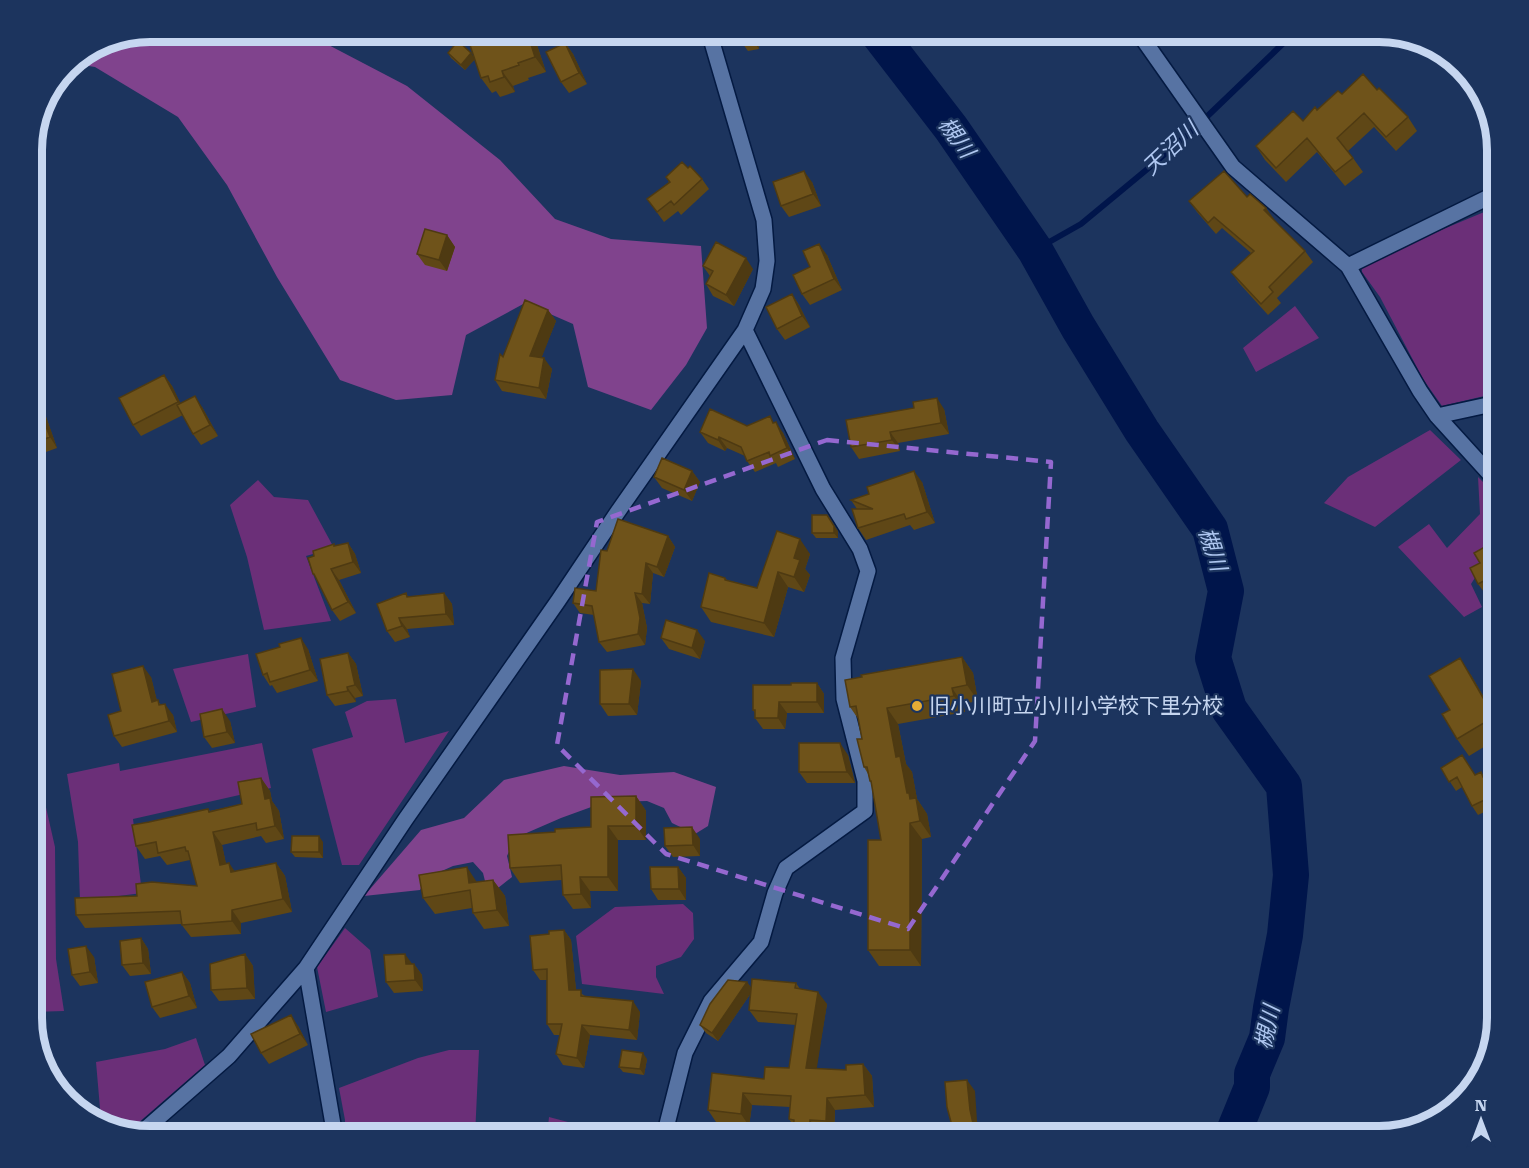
<svg xmlns="http://www.w3.org/2000/svg" width="1529" height="1168" viewBox="0 0 1529 1168" font-family="'Roboto Serif','Noto Sans JP',serif">
<style>
.green{fill:#6b2f78}
.forest{fill:#80438d}
.lines{fill:none;stroke-linecap:round;stroke-linejoin:round}
.stream{stroke:#00154b;stroke-width:6}
.river{stroke:#00154b;stroke-width:36}
.minor-casing{stroke:#041a42;stroke-width:18}
.minor{stroke:#5773a3;stroke-width:15}
.wall{fill:#5f4716}
.shaded-wall{fill:#4e3a12}
.building{fill:#6f531a;stroke:#4e3a12;stroke-width:1.5}
.marked{fill:none;stroke:#9568d0;stroke-width:4.5;stroke-dasharray:12 8;stroke-linejoin:round}
.poi-dot{fill:#e6ac36;stroke:#1c345e;stroke-width:2}
.labels{text-anchor:middle;stroke-width:4.5;stroke-linejoin:round;paint-order:stroke}
.poi-label{font-size:21px;fill:#c6d6f0;stroke:#1c345e;text-anchor:start}
.water-label{font-size:22px;font-style:italic;fill:#afc7f1;stroke:#1c345e}
.rim{fill:none;stroke:#c6d6f0;stroke-width:8}
</style>
<rect width="100%" height="100%" fill="#1c345e"/>
<path class="green" d="M1489,210L1490,295L1497,339V393L1442,406L1423,379L1380,297L1362,272V263Z
M1295,306L1319,338L1256,372L1243,348Z
M1430,430L1461,460L1375,527L1324,503L1348,477Z
M1478,477L1497,496V543L1471,584L1482,607L1464,617L1398,547L1429,524L1447,548L1480,514Z
M258,480L274,497L308,500L334,548L306,556L331,621L264,630L247,557L230,505Z
M248,654L256,707L191,722L173,669Z
M396,699L405,743L449,731L359,865H342L312,749L353,737L345,712L367,701Z
M262,743L271,788L133,819L142,893L80,901L78,842L67,774L119,763L120,771Z
M32,746L55,847L56,959L64,1011L32,1012Z
M683,904L693,913L694,939L681,957L656,966V977L664,994L582,984L576,936L615,907Z
M345,928L370,950L378,997L326,1012L317,967Z
M196,1038L205,1065L130,1130L101,1120L96,1062L165,1049Z
M449,1050H479L475,1136H345V1120L339,1088L418,1058Z
M549,1117L621,1136H547Z"/>
<path class="forest" d="M150,32H312L319,40L407,86L500,160L555,219L611,239L701,246L707,328L686,365L651,410L588,387L573,324L525,303L466,335L452,395L396,400L340,380L277,277L227,185L178,117L95,67L70,63L105,40Z
M564,766L620,775L674,772L716,787L708,826L695,834L672,823L664,808L647,801L605,802L561,818L515,838L507,856L512,877L498,888L487,889L483,873L473,862L453,866L426,878L420,890L364,896L421,830L464,818L504,780Z"/>
<g class="lines">
<path class="stream" d="M1035,250L1081,224L1145,171L1193,130L1295,32"/>
<path class="river" d="M877,32L951,128L1035,250L1078,327L1142,431L1210,529L1226,591L1213,658L1229,709L1284,786L1291,875L1285,935L1271,1008L1267,1038L1252,1074V1087L1232,1136"/>
<g class="minor-casing">
<path id="minor" d="M1138,32L1233,167L1348,266L1420,391L1437,416L1497,482
M1348,266L1497,193
M1437,416L1497,403
M306,968L335,1136
M141,1133L229,1056L306,968L405,820L558,601L617,513L745,330L763,289L767,261L764,220L709,32
M664,1136L685,1053L711,1001L761,942L775,893L786,868L865,811V781L844,699L843,658L868,571L860,549L823,489L745,330"/>
</g>
<use href="#minor" class="minor"/>
</g>
<path class="wall" d="M500,32H546V34L534,36L546,72L528,78L529,80L513,86L515,92L500,97L496,91L492,93L481,78L475,59L465,70L451,58L448,53L475,58Z
M738,32H761L764,43L758,44L759,49L748,51L740,40Z
M565,43L573,54L587,84L569,93L561,82Z
M1377,90L1408,117L1417,131L1396,151L1374,127L1348,151L1363,172L1345,186L1317,152L1286,182L1265,160L1256,146L1303,121L1342,94Z
M688,168L702,179L709,189L681,215L678,211L664,222L647,199L669,182L666,177Z
M812,182L821,206L789,217L781,206Z
M1247,197L1266,208L1273,219L1305,251L1313,262L1277,298L1281,303L1268,315L1239,283L1231,272L1251,253L1222,228L1216,234L1197,212L1189,201Z
M447,235L455,247L447,271L425,265L417,254Z
M827,255L842,290L810,305L802,294L810,267Z
M703,266L753,269L734,306L713,296L706,284L710,276Z
M792,294L799,305L810,327L785,340L777,329Z
M548,310L556,321L541,358L552,369L546,399L502,391L495,380L503,357Z
M164,375L172,386L180,403L202,407L218,436L201,445L193,434L183,415L141,436L133,425Z
M37,403L45,414L57,448L32,457V405Z
M914,408L944,409L949,434L898,443L900,451L859,459L851,447Z
M774,423L783,433L795,459L778,467L776,463L755,472L747,461L745,456L727,448L725,451L708,443L700,432Z
M692,471L700,482L692,501L662,488L654,477Z
M922,482L935,523L914,530L910,525L866,540L858,528L857,509L851,500Z
M777,531L810,554L805,569L810,575L804,592L788,587L774,637L711,622L701,607L725,578L727,580L757,588Z
M838,531V538H816L812,533Z
M668,536L675,547L664,577L653,573L650,604L642,603L647,628L645,645L607,652L599,642L594,615L580,613L573,603L596,591L607,551Z
M1497,540V596L1490,600L1478,584L1480,563Z
M348,543L355,554L361,573L339,580L356,613L340,621L332,610L319,583L313,574L314,556L335,546Z
M406,593L408,597L444,593L452,604L454,625L407,629L410,637L395,642L387,631Z
M661,638L705,641L700,659L669,649Z
M308,649L318,681L277,693L272,685L270,686L263,675Z
M348,653L356,664L363,696L355,698L356,702L335,706L327,695Z
M962,657L973,673L978,701L963,704L965,712L898,724L906,764L912,772L917,799L927,814L931,837L922,839L921,966H879L868,950L881,840L872,784L870,781L868,774L864,767L862,739L859,720L850,707Z
M1471,675L1497,720V739L1469,756L1457,739L1450,710Z
M151,677L157,701L173,715L177,732L122,747L114,736L121,711Z
M641,681L637,715L608,716L600,704Z
M817,683L824,694V713H787L785,729H763L755,718V713L753,710L791,685Z
M230,721L235,743L212,748L204,737Z
M848,755L855,783H807L799,772Z
M1441,768L1475,775L1481,772L1484,777L1497,783V806L1478,815L1472,806L1462,787L1456,791Z
M261,778L270,791L272,801L279,811L284,839L266,843L261,836L222,845L226,864L235,872L276,863L285,876L292,912L241,923V934L191,937L181,924L85,928L76,915L137,896L197,886L190,860L167,865L160,856L145,859L136,846L149,822L208,809L210,811L242,804Z
M636,796L646,811V840H618V891H590L591,908L573,909L563,895L562,880L520,883L510,868L555,832L591,827Z
M700,839V856L673,857L665,846Z
M323,842V858L295,857L291,852Z
M678,867L686,878V900H658L651,889Z
M493,880L505,896L509,926L484,929L473,913L472,908L435,914L423,898Z
M564,930L571,940L576,990L585,996L640,1012L637,1040L590,1035L584,1068L563,1065L556,1054L560,1035H554L547,1024V980H540L533,970L549,934Z
M141,938L148,949L151,974L130,976L122,965Z
M245,954L253,966L255,999L219,1001L211,990Z
M94,957L98,983L80,986L72,975Z
M412,964H414L422,975L423,991L394,993L386,982Z
M182,972L190,983L197,1008L160,1018L152,1007Z
M747,982L751,988L796,983L800,989L827,1004L816,1069L846,1070L863,1064L872,1076L874,1107L835,1110L834,1133H819L793,1125L789,1119L790,1107L752,1105L749,1126L716,1122L708,1110L764,1079L789,1068L796,1025L758,1022L749,1010L751,993L718,1041L706,1033L700,1025Z
M298,1026L308,1045L269,1064L261,1053Z
M647,1059L644,1075L623,1072L619,1067Z"/>
<path class="shaded-wall" d="M527,32H530L534,36L546,72L535,57Z
M756,32H761L764,43Z
M751,33L758,44L759,49L751,38Z
M565,43L573,54L587,84L579,73Z
M471,53L475,59L465,70L461,65Z
M502,71L513,86L515,92L504,77Z
M804,171L812,182L821,206L813,194Z
M1266,208L1274,219L1272,221L1264,210Z
M447,235L455,247L447,271L439,260Z
M819,244L827,255L842,290L834,279Z
M746,258L753,269L734,306L726,295Z
M792,294L799,305L810,327L802,316Z
M548,310L556,321L538,367L530,356Z
M544,358L552,369L546,399L539,388Z
M164,375L172,386L186,414L178,402Z
M195,396L202,407L218,436L210,425Z
M937,398L944,409L949,434L941,423Z
M37,403L45,414L57,448L50,437Z
M776,422L783,433L795,459L787,448Z
M890,432L898,443L900,451L892,440Z
M719,437L727,448L725,451L718,440Z
M692,471L700,482L692,501L684,490Z
M914,471L922,482L935,523L927,512Z
M827,515L838,531V538L834,533Z
M668,536L675,547L664,577L657,567Z
M800,539L810,554L805,569L810,575L804,592L794,577V558Z
M348,543L355,554L361,573L353,562Z
M646,563L653,573L650,604L642,594Z
M331,569L339,580L356,613L348,602Z
M778,572L788,587L774,637L764,623Z
M444,593L452,604L454,625L446,614Z
M635,593L642,603L647,628L645,645L638,634Z
M399,618L407,629L410,637L402,626Z
M697,630L705,641L700,659L692,648Z
M301,638L308,649L318,681L310,670Z
M348,653L356,664L363,696L355,685Z
M962,657L973,673L978,701L967,685Z
M1460,658L1471,675L1497,720V722Z
M143,666L151,677L160,713L152,702Z
M633,669L641,681L637,715L629,704Z
M817,683L824,694V713L817,702Z
M347,687L355,698L356,702L348,691Z
M952,688L963,704L965,712L954,696Z
M779,702L787,713L785,729L778,718Z
M165,704L173,715L177,732L169,721Z
M887,708L898,724L906,764L912,772L917,799L927,814L931,837L920,821L907,793L896,757Z
M222,709L230,721L235,743L227,732Z
M840,743L848,755L855,783L847,772Z
M261,778L270,791L272,801L279,811L284,839L275,826L265,799Z
M636,796L646,811V840L636,826Z
M910,823L922,839L921,966L910,950Z
M608,826L618,840V891L608,877Z
M692,827L700,839V856L693,845Z
M213,832L222,845L229,878L220,865Z
M319,836L323,842V858L319,852Z
M229,863L238,876L231,872Z
M276,863L285,876L292,912L283,899Z
M467,867L478,884L469,883Z
M678,867L686,878V900L679,889Z
M580,877L590,891L591,908L581,894Z
M493,880L505,896L509,926L497,910Z
M232,910L241,923V934L232,921Z
M564,930L571,940L577,1000L569,990Z
M141,938L148,949L151,974L143,963Z
M86,946L94,957L98,983L90,972Z
M245,954L253,966L255,999L247,988Z
M405,954L413,965L406,964Z
M414,964L422,975L423,991L415,980Z
M182,972L190,983L197,1008L189,996Z
M747,982L753,990L718,1041L712,1033Z
M818,992L827,1004L815,1080L806,1068Z
M633,1001L640,1012L637,1040L629,1030Z
M291,1015L298,1026L308,1045L300,1034Z
M582,1025L590,1035L584,1068L577,1058Z
M643,1053L647,1059L644,1075L640,1069Z
M863,1064L872,1076L874,1107L865,1095Z
M967,1080L975,1091L977,1121L981,1137H976L970,1110Z
M743,1093L752,1105L749,1126L741,1114Z
M827,1098L835,1110L834,1133L826,1121Z
M810,1120L819,1133L818,1136H809Z"/>
<path class="building" d="M500,32H527L535,57L518,63L519,65L502,71L504,77L490,82L488,76L481,78L469,42Z
M738,32H756L751,33V38L740,40Z
M458,41L471,53L461,65L448,53Z
M565,43L579,73L561,82L546,52Z
M1363,74L1377,90L1379,88L1408,117L1386,137L1364,113L1337,138L1353,158L1335,172L1307,138L1276,168L1256,146L1293,111L1303,121L1315,107L1317,110L1338,91L1342,94Z
M682,162L688,168L690,166L702,179L674,205L671,201L657,212L647,199L670,182L666,177Z
M804,171L813,194L781,206L773,182Z
M1224,171L1247,197L1250,194L1266,208L1264,210L1305,251L1269,287L1273,292L1261,304L1231,272L1254,251L1214,217L1208,223L1189,201Z
M425,229L447,235L439,260L417,254Z
M716,242L746,258L726,295L706,284L713,271L703,266Z
M819,244L834,279L802,294L793,275L810,267L803,251Z
M792,294L802,316L777,329L766,307Z
M525,300L548,310L530,356L544,358L539,388L495,380L500,354L503,357Z
M164,375L178,402L133,425L119,398Z
M195,396L210,425L193,434L177,405Z
M937,398L941,423L890,432L892,440L851,447L846,420L914,408L913,402Z
M37,403L50,437L32,444V405Z
M710,409L747,426L770,416L773,423L776,422L787,448L770,456L769,452L747,461L741,447L719,437L718,440L700,432Z
M662,458L692,471L684,490L654,477Z
M914,471L927,512L906,519L904,514L858,528L852,509H873L851,500L869,494L867,487Z
M812,515H827L834,526V533H812Z
M618,519L668,536L657,567L646,563L642,594L635,593L640,618L638,634L599,642L592,606L573,603L575,588L596,591L601,550L607,551Z
M777,531L800,539L794,558L800,560L794,577L778,572L764,623L701,607L709,573L725,578V580L757,588Z
M1497,540V574L1478,584L1470,568L1480,563L1474,553Z
M348,543L353,562L331,569L348,602L332,610L314,574H313L308,558L314,556L313,551L334,544V546Z
M406,593L407,597L444,593L446,614L399,618L402,626L387,631L377,604Z
M666,620L697,630L692,648L661,638Z
M301,638L310,670L270,682L267,673L263,675L256,654L280,647L279,644Z
M348,653L355,685L347,687L348,691L327,695L320,659Z
M962,657L967,685L952,688L954,696L887,708L896,757L900,756L907,793H909L910,799L916,798L920,821L910,823V950H868V840H881L871,781H870L867,767H864L857,739H862L856,706L850,707L845,680L862,677L861,675Z
M1460,658L1494,717L1457,739L1442,714L1450,710L1429,676Z
M143,666L152,702L158,700L159,705L165,704L169,721L114,736L108,715L121,711L112,674Z
M633,669L629,704H600V670Z
M791,683H817V702H779L778,718H755V710H753V685H791Z
M222,709L227,732L204,737L200,714Z
M799,743H840L847,772H799Z
M1462,755L1475,775L1481,772L1483,777L1491,774L1497,786V790L1491,793L1493,796L1472,806L1457,777L1449,782L1441,768Z
M261,778L265,799L270,798L275,826L257,830L256,823L213,832L220,865L229,863L231,872L276,863L283,899L232,910V921L182,925L180,911L76,915L75,898L137,896L136,884L152,882L197,886L188,851H186L185,847L158,853L156,842L136,846L132,825L149,822L208,809L209,812L242,804L238,782Z
M636,796V826H608V877H580L581,894L563,895L561,865L510,868L508,835L555,832V829L591,827V797Z
M692,827L693,845L665,846L664,828Z
M292,836H319V852H291Z
M467,867L469,883L493,880L497,910L473,913L470,890L423,898L419,875Z
M650,867H678L679,889H651Z
M564,930L569,990H581V996L633,1001L629,1030L582,1025L577,1058L556,1054L562,1024H547V969L533,970L530,936L549,934V931Z
M141,938L143,963L122,965L120,941Z
M86,946L90,972L72,975L68,949Z
M245,954L247,988L211,990L210,964Z
M405,954L406,964H414L415,980L386,982L384,955Z
M182,972L189,996L152,1007L145,982Z
M752,979L796,983L795,988L818,992L806,1068L846,1070V1065L863,1064L865,1095L827,1098L826,1121L810,1120L809,1136H793L794,1120L789,1119L791,1096L743,1093L741,1114L708,1110L712,1073L764,1079L765,1067L789,1068L797,1014L749,1010Z
M728,980L747,982L712,1033L700,1025L710,1004Z
M291,1015L300,1034L261,1053L251,1034Z
M622,1050L643,1053L640,1069L619,1067Z
M967,1080L970,1110L976,1137H955L947,1107L945,1082Z"/>
<path class="marked" d="M827,440L1051,462L1035,741L908,929L666,854L557,745L597,522Z"/>
<circle class="poi-dot" cx="917" cy="706" r="6"/>
<g class="labels">
<g class="poi-label">
<text x="929" y="713">旧小川町立小川小学校下里分校</text>
</g>
<g class="water-label">
<text transform="translate(957 137) rotate(54)" y="8">槻川</text>
<text transform="translate(1170 148) rotate(-43)" y="8">天沼川</text>
<text transform="translate(1213 549) rotate(72)" y="8">槻川</text>
<text transform="translate(1267 1027) rotate(-78)" y="8">槻川</text>
</g>
</g>
<path d="M0 0H1529V1168H0ZM150 42H1379A108 108 0 0 1 1487 150V1018A108 108 0 0 1 1379 1126H150A108 108 0 0 1 42 1018V150A108 108 0 0 1 150 42Z" fill="#1c345e" fill-rule="evenodd"/>
<path class="rim" d="M150 42H1379A108 108 0 0 1 1487 150V1018A108 108 0 0 1 1379 1126H150A108 108 0 0 1 42 1018V150A108 108 0 0 1 150 42Z"/>
<g transform="translate(1481 1120)" stroke="#1c345e" stroke-width="4.5" paint-order="stroke">
<path d="M0-4.5L10 22L0 15L-10 22Z" fill="#c6d6f0"/>
<text y="-9" font-size="16" font-weight="bold" text-anchor="middle" fill="#c6d6f0">N</text>
</g>
</svg>
